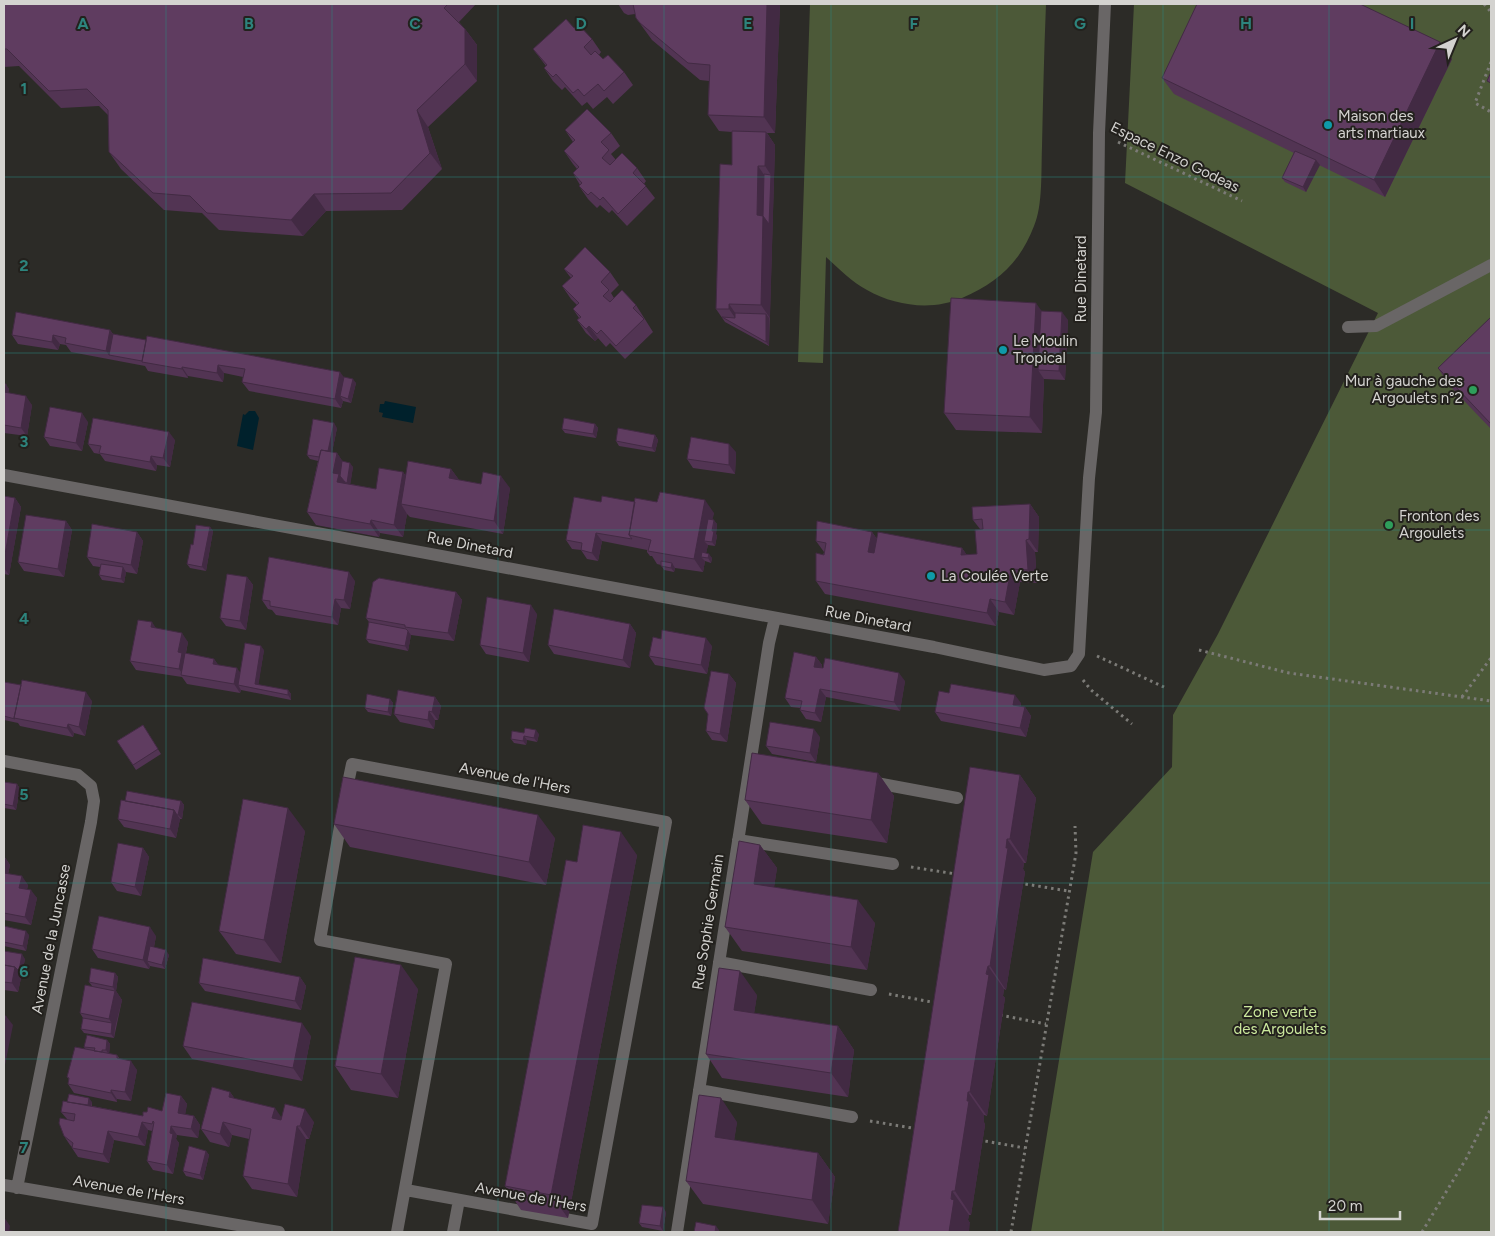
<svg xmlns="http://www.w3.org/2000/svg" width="1495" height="1236" viewBox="0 0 1495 1236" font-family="Figtree,sans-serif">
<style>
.green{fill:#4c5938}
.water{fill:#00212c}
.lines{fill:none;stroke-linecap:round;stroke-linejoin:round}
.path{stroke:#7c7b77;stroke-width:3;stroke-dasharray:2.5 4;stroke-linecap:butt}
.minor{stroke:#696666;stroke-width:12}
.wall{fill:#523453}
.shaded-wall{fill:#422a43}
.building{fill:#5f3c60;stroke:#422a43}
.grid{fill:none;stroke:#2d847d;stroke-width:1;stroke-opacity:0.55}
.culture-dot{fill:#0f9aa8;stroke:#23211d;stroke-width:2}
.leisure-dot{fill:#2e9e5b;stroke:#23211d;stroke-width:2}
.labels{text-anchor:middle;stroke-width:4;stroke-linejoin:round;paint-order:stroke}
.poi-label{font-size:15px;fill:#d4d3d0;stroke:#23211d;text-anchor:start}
.street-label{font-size:15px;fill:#d4d3d0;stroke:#23211d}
.park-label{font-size:15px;fill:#cbe99d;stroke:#23211d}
.grid-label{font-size:16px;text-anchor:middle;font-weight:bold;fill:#2d847d;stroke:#23211d;stroke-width:4;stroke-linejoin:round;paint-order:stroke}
</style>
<rect width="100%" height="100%" fill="#2c2b27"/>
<path class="green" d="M810,4H1046C1044,52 1043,100 1042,147C1041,170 1043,206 1034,226C1020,263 997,283 962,298C932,311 895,306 867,290C852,282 839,269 826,257L823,363L798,362Z
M1134,4H1491V1232H1031L1093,852L1172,767L1173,715L1218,634L1378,313L1125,183Z"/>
<path class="water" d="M385,401L416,407L413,423L382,417L383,413L379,412L380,404H384Z
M249,411H255L259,418L253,450L237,446L243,414L245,415Z"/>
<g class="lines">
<path class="path" d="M1484,4L1491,12
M1491,62L1475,103L1491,112
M1118,142L1242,201
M1199,650L1289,673L1491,701
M1097,656L1164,687
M1083,680L1091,690L1132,724
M1462,697L1491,658
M911,867L956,874
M1019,883L1068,891
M889,994L937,1003
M1000,1015L1046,1024
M870,1121L918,1129
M979,1140L1025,1148
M1011,1232L1076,853L1075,826
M1422,1232L1466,1159L1491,1108"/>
<path class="minor" d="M1348,327L1376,326L1491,265
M4,475L934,647L1044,670L1071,666L1079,654L1089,478L1096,412L1099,133L1105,4
M4,761L78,775L91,786L94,801L91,822L17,1188
M871,782L957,798
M346,793L352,764L666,822L592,1224L406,1190
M342,815L320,940L446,964L397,1232
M738,840L893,864
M719,962L871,990
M699,1090L852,1117
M4,1185L279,1232
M453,1232L459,1200
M677,1232L769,643L775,618"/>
</g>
<path class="wall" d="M4,4H476L459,22L465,29L477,45V81L428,127L442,169L402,210L326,211L303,236L219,230L202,213L164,210L121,169L109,152L108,115L99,106L61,108L19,66L4,67Z
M618,4H780L775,133H767L775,145L769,346L725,322L716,309L732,165V132L719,131L708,115L709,81L700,80L652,40L636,18L635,14L628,15L624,13Z
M574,28L592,39L601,52L599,55L603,59L624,72L633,85L613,104L607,97L593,109L587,102L582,106L565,87L562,90L553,81L544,68L546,66L533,49Z
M1440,42L1452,59L1385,197L1319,165L1306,192L1285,182L1282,178L1294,153L1174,94L1162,78Z
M565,130L611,133L620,146L611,154L616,160L637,168L646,181L644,184L655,198L627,226L612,210L609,213L600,205L597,208L588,199L579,186L580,185L573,173L577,169L573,164L564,151L573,142Z
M564,269L610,272L619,285L611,293L614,298L636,305L653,332L625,359L610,343L606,347L598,338L595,341L586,333L577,320L579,318L573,309L577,305L571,299L562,286L571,278Z
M1041,311L1068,320L1065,380L1044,379L1042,433L956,430L944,413Z
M1491,317V429L1449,385L1438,368Z
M110,330L113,334L344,377L356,383L351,403L343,401L341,408L249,391L242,382L243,377L224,373L223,382L188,376V378L148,371L145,366L71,352L66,345L60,344L58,350L18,344L12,335Z
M4,384L9,389L8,393L32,405L27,436L4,433Z
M88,422L82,451L50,446L44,437Z
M595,424L598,428L596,438L565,433L562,429Z
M337,428L332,452L337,453L342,461L353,467L350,484L376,489L403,472L406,476L451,469L459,480L481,484L510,488L503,534L410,517L407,514L403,537L380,533L379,537L316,525L307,512L318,461L310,459L307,455Z
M655,435L658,440L655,452L619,446L616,441Z
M175,440L170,467L157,465L156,471L105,461L100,454L94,453L88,444Z
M736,452L735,474L693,468L687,459Z
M4,496L15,498L21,507L9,575L4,574Z
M601,502H635L714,513L712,519L717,524L716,534L717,536L715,546L708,545L706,553L712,558L711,563L705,561L703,572L675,568L674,572L664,570L661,565L657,564L652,556H650L647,552V550L602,541L598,561L587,559L581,550L572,549L566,540Z
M1030,504L1039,517L1038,552H1035L1037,583L1020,582L1014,615L999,612L996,626L825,594L816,581L824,552L816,541L872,532L877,539L962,548L966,554H977L980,529L973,520Z
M66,521L72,530L64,577L24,571L18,562Z
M210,527L213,531L206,571L190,568L187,564L193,545Z
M137,532L143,541L137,574L126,572L124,583L102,580L99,575L100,567L93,566L87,557Z
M247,577L253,585L246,630L226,626L220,618Z
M355,581L350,609L341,608L338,625L276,615L272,610L268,609L262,600Z
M456,592L462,600L454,641L411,635L408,651L369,643L366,639L369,622L366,618Z
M537,614L529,662L486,654L480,645Z
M630,624L636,633L630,668L554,654L548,645Z
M156,628L188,642L186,653L214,659L218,665L240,672L264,650L258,685L288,690L291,694V700L241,690L240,693L187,684L182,677L136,670L130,661Z
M712,646L707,674L655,665L649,656Z
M816,657L822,665V668L905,681L900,711L826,697L821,722L806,719L800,710V708L791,707L785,698Z
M729,674L736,683L727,742L712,740L706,731Z
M4,682L92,701L85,736L74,733L73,737L20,726L18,723L4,720Z
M435,697L441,706L438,720H435L434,729L400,722L394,714Z
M390,699L393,703L391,716L368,712L365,708Z
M1021,703V707H1025L1031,716L1026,737L941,721L935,712Z
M143,725L161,754L136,770L117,741Z
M524,733L539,734L537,742L527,740L526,745L514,743L511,739Z
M820,737L816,762L772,754L766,746Z
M878,773L894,796L887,843L762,824L745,800Z
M1020,775L1036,798L1026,863H1024L1023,869L1025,872L1006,990L1004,989L1003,996L1005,998L987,1116L984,1115V1122L985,1125L971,1215H969L968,1220L970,1223L898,1232Z
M4,782L17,784L20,789L16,810L4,808Z
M125,801H181L184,805L182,819H180L176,838L124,827L118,819Z
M334,824L555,838L546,885L350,847Z
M305,831L281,963L236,954L219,931Z
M760,845L777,868L774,887L875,923L867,970L742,951L725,927Z
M143,848L149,857L141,896L117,891L111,882Z
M637,855L568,1218L521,1210L505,1186L577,862Z
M4,856L10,865L8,874L28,885L27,889L37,898L31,925L4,920Z
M4,926L29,935L26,951L4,946Z
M156,936L154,947L169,955L165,969L150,966L149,969L98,958L92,949Z
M4,951L25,959L18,992L4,990Z
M115,973L118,977L116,991L122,1000L114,1038L84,1033L81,1029L83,1018L80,1013L92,986L89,982Z
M300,977L306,986L301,1010L205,991L199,983Z
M418,989L398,1098L351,1090L335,1066Z
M757,995L754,1013L838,1026L854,1050L848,1097L722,1078L706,1054Z
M311,1036L302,1081L192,1059L183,1046Z
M107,1040L110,1044L109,1054L117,1055L120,1059L137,1070L131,1101L117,1099V1102L74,1093L68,1084L69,1079L67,1077L86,1050L84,1047Z
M230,1092L235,1099L282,1119L314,1122L309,1139H306L297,1197L252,1189L243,1176L249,1139L232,1135L229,1147L210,1142L201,1129Z
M181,1096L187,1104L185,1114L194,1116L200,1125L198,1138L177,1135L176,1139L179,1143L173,1174L153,1170L147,1161L152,1131L148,1130L145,1146L114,1140L109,1163L78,1157L72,1148V1147L70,1145L64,1136L67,1119L61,1112L67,1102H92V1106L143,1116L147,1112L162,1111Z
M737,1122L734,1140L818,1153L835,1177L828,1224L703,1204L686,1181Z
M206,1151L209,1155L203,1180L186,1176L183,1171Z
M666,1212L663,1231L642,1227L639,1223Z"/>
<path class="shaded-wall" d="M767,4H780L775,133L764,117Z
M465,29L477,45V81L465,64Z
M1440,42L1452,59L1385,197L1374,180Z
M417,110L428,127L442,169L430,153Z
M766,132L775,145L770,318L761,305L757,215L758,166L767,179L771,175L765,166Z
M1316,160L1320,165L1306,192L1303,187Z
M314,194L326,211L303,236L291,220Z
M1036,303L1048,320L1038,370L1044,379L1042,433L1030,417Z
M729,304L738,317V322L729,309Z
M1062,312L1068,320L1065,380L1059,371Z
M766,314L769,318V346L766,342Z
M589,326L598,338L595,341L586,329Z
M110,330L116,338L109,355L106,351Z
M53,335L60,344L58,350L52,342Z
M218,365L224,373L223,382L217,373Z
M182,367L188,376V378L182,369Z
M340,372L347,381L340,396L343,401L341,408L335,399Z
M353,379L356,383L351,403L348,399Z
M6,384L9,389L7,401L4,396Z
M26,396L32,405L27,436L21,428Z
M82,413L88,422L82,451L76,443Z
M334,423L337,428L330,463L326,459Z
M595,424L598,428L596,438L593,434Z
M169,432L175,440L170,467L163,458Z
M655,435L658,440L655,452L652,448Z
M729,444L736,452L735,474L729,465Z
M337,453L346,466L343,480L348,487L337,482L333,473Z
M151,456L157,465L156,471L150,462Z
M350,463L353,467L350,487L347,483Z
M451,469L460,481L449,478Z
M403,472L412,485L401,504L407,514L403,537L394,525Z
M501,476L510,488L503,534L494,521Z
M15,498L21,507L9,575L4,568V560Z
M705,500L714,513L708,541H704L708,545L705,558L701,557L705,561L703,572L694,559Z
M1030,504L1039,517L1038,552L1029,539Z
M371,520L380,533L379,537L370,524Z
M714,520L717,524L716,534L717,536L715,546L712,542Z
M66,521L72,530L64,577L58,569Z
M210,527L213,531L206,571L202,567Z
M137,532L143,541L137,574L131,565Z
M872,532L881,545L877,565L868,552Z
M596,533L602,541L598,561L592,553Z
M1026,540L1035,552L1037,583L1028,570Z
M962,548L971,561L961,555Z
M709,554L712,558L711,563L708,558Z
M672,563L675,568L674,572L671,568Z
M123,567L126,572L124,583L121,579Z
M1011,569L1020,582L1014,615L1005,602Z
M349,572L355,581L350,609L344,600Z
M247,577L253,585L246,630L240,621Z
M456,592L462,600L454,641L448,633Z
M335,599L341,608L338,625L332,617Z
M990,599L999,612L996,626L987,613Z
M531,605L537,614L529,662L523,653Z
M152,622L158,631L151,627Z
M630,624L636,633L630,668L623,660Z
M408,631L411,635L408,651L405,646Z
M182,633L188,642L185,657L184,676L179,669L178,652Z
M706,638L712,646L707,674L701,665Z
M261,646L264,650L258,688L255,684Z
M816,657L822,665L820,676L814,667Z
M214,659L220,667L213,664Z
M237,668L243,677L238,685L241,690L240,693L234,684Z
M899,673L905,681L900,711L894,702Z
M729,674L736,683L727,742L720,734Z
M820,689L826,697L821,722L815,713Z
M288,690L291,694V700L288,695Z
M86,692L92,701L85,736L79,727Z
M1015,695L1021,703L1020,713L1013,705Z
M435,697L441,706L438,720L432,712Z
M390,699L393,703L391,716L388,712Z
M1025,707L1031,716L1026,737L1020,728Z
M429,711L435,720L434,729L428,720Z
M68,724L74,733L73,737L67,728Z
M814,729L820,737L816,762L810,753Z
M536,730L539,734L537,742L534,738Z
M524,736L527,740L526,745L523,741Z
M878,773L894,796L887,843L871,820Z
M1020,775L1036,798L1026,863L1010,839Z
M17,784L20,789L16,810L13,806Z
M181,801L184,805L182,819L178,815Z
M288,808L305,831L281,963L264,940Z
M174,810L180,819L176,838L170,829Z
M538,815L555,838L546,885L529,862Z
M621,832L637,855L568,1218L551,1195Z
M1007,839L1024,863L1023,869L1025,872L1006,990L990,966Z
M760,845L777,868L771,907L754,884Z
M143,848L149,857L141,896L135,887Z
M4,856L10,865L7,878L4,873Z
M22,876L28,885L26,896L19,888Z
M31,890L37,898L31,925L25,917Z
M858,900L875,923L867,970L851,947Z
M150,927L156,936L151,962L147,961L150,966L149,969L143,960Z
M26,931L29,935L26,951L23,946Z
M166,950L169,955L165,969L162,965Z
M22,954L25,959L18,992L12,983L15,967Z
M401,965L418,989L398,1098L381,1074Z
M988,966L1004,989L1003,996L1005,998L987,1116L970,1092Z
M740,971L757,995L751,1034L734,1010Z
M115,973L118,977L116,991L122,1000L115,1028L109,1019L115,991L113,987Z
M300,977L306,986L301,1010L295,1001Z
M6,1016L13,1025L5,1065L4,1064V1030Z
M112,1023L115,1028L114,1038L111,1034Z
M302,1023L311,1036L302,1081L293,1068Z
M838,1026L854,1050L848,1097L831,1073Z
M107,1040L110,1044L109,1055L106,1050Z
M131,1061L137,1070L131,1101L125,1092Z
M111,1090L117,1099V1102L111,1093Z
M230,1092L239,1105L229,1097Z
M968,1092L984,1115V1122L985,1125L971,1215L955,1191Z
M181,1096L187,1104L184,1122L178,1113Z
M89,1098L92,1102L90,1113L87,1109Z
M721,1098L737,1122L731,1161L715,1137Z
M275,1108L284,1121L272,1118Z
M305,1109L314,1122L309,1139L300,1126Z
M194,1116L200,1125L198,1138L191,1129Z
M142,1122L148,1130L145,1146L138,1137Z
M223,1122L232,1135L229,1147L220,1134Z
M171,1126L177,1135L176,1139L179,1143L173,1174L167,1165L170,1133Z
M297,1126L306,1139L297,1197L288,1184Z
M108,1131L114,1140L109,1163L103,1154Z
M206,1151L209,1155L203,1180L200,1175Z
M818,1153L835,1177L828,1224L812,1200Z
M952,1191L969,1215L968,1220L970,1223L969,1232H949Z
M663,1207L666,1212L663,1231L660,1226Z
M4,1217L10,1226L9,1232H4Z
M716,1226L719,1230V1232H715Z"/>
<path class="building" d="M4,4H448L444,8L465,29V64L417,110L430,153L391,193L314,194L291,220L207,213L190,196L153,193L109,152L108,110L87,89L49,91L7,49H4Z
M633,4H767L764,117L708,115L710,65L688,63L640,23L636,18Z
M1197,4H1360L1440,42L1374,180L1162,78Z
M566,19L574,28L578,24L592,39L584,47L591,55L595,51L603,59L608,55L624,72L604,91L598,84L584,96L578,89L573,93L556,74L553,77L544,68L547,65L533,49Z
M1491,72V83L1487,81Z
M587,109L611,133L601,142L609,150L602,158L610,165L622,153L637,168L633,173L646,186L618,214L603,197L600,200L591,192L588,195L579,186L582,183L573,173L579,167L564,151L575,140L565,130Z
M732,131L766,132L765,166H758L757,215L763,216L761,305L729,304V309H716L720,164L732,165Z
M1295,151L1316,160L1303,187L1282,178Z
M764,174L771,175L769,224L763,216Z
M585,247L610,272L601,282L609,290L603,296L610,302L622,290L636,305L633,308L644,319L616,346L601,330L597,334L589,326L586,329L577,320L581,317L573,309L579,303L562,286L573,276L564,269Z
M951,298L1036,303L1030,417L944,413Z
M1041,311L1062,312L1059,371L1038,370Z
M16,312L110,330L106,351L65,343L66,338L53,335L52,342L12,335Z
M735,313L766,314V342L722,317L735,318Z
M1491,317V424L1438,368Z
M113,334L146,340L142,361L109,355Z
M147,336L340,372L335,399L242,382L245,369L218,365L217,373L182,367V369L142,362Z
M344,377L353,379L348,399L340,396Z
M4,384H6L5,392H4Z
M4,392L26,396L21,428L4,425Z
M50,407L82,413L76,443L44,437Z
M93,418L169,432L163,458L151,456L150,462L99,453L101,446L88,444Z
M564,418L595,424L593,434L562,429Z
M313,419L334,423L328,451L321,450L319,457L307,455Z
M618,428L655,435L652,448L616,441Z
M691,437L729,444V465L687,459Z
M321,450L337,453L333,473L339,474L337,482L376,489L379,468L403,472L394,525L371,520L370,524L307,512Z
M342,461L350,463L347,483L345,482L340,476Z
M408,461L451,469L449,478L481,484L483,472L501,476L494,521L401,504Z
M660,492L705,500L694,559L648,551L651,540L629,535L635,498L657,502Z
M4,496L15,498L4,560Z
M602,496L635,502L629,535L632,539L596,533L592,553L581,550L582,543L566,540L574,497L601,502Z
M1030,504L1029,539L1026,540L1028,570L1011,569L1005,602L990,599L987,613L816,581V553L824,555L826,543L816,541L817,521L872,532L868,552L874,553L878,532L962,548L961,555L977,554L975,530L983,529L982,519L973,520L972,507Z
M26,515L66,521L58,569L18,562Z
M708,519L714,520L712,531H714L712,542L704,541Z
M92,524L137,532L131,565L87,557Z
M196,525L210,527L202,567L187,564L191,544L193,545Z
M702,552L709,554L708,558L701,557Z
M269,557L349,572L344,600L335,599L332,617L270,606V601L262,600Z
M661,561L672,563L671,568L661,566Z
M101,564L123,567L121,579L99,575Z
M227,574L247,577L240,621L220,618Z
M379,578L456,592L448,633L405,627V625L366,618L373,582Z
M487,597L531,605L523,653L480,645Z
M554,609L630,624L623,660L548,645Z
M138,620L152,622L151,627L182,633L178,652L182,653L179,669L130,661Z
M369,622L406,629L408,631L405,646L366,639Z
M662,630L706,638L701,665L649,656L653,637L661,639Z
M245,643L261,646L255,684L288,690V695L238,685Z
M794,652L816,657L814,667L823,668L825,658L899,673L894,702L820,689L815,713L800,710L802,701L785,698Z
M185,653L214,659L213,664L237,668L234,684L181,675Z
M711,671L729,674L720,734L706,731L708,714L704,708Z
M22,680L86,692L79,727L68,724L67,728L14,718Z
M4,682L21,685L14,718L15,719L4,716Z
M951,684L1015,695L1013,705L1025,707L1020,728L935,712L939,691L949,693Z
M398,690L435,697L432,712L429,711L428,720L394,714Z
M367,694L390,699L388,712L365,708Z
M770,722L814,729L810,753L766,746Z
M143,725L158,749L133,765L117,741Z
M525,728L536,730L534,738L524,736L523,741L511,739L512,731L524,733Z
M752,753L878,773L871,820L745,800Z
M970,767L1020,775L1010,839H1007L1006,848H1008L990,966H988L986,974L989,975L970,1092H968L967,1101H969L955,1191H952L951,1199L954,1200L949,1232H898Z
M343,777L538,815L529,862L334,824Z
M4,782L17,784L13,806L4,804Z
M127,791L181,801L178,815H177L174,810L125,801Z
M243,799L288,808L264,940L219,931Z
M121,800L174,810L170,829L118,819Z
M583,825L621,832L551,1195L505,1186L566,860L577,862Z
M739,841L760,845L754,884L858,900L851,947L725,927Z
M118,843L143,848L135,887L111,882Z
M4,873L22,876L19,888L31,890L25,917L4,913Z
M99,916L150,927L143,960L92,949Z
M4,926L26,931L23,946L4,942Z
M150,946L166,950L162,965L147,961Z
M4,951L22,954L19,971L15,967L4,965Z
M355,957L401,965L381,1074L335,1066Z
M203,958L300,977L295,1001L199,983Z
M4,965L15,967L12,983L4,982Z
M91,968L115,973L113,987L89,982Z
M719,968L740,971L734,1010L838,1026L831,1073L706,1054Z
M85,985L115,991L109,1019L80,1013Z
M192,1002L302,1023L293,1068L183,1046Z
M4,1016H6L4,1030Z
M83,1018L112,1023L111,1034L81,1029Z
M87,1035L107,1040L106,1050H102V1052L94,1051L95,1048L84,1047Z
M75,1047L117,1055V1058L131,1061L125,1092L111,1090V1093L68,1084L69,1078L67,1077Z
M212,1087L230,1092L229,1097L275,1108L272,1118L281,1120L285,1104L305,1109L300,1126H297L288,1184L243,1176L251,1129L223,1122L220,1134L201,1129Z
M166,1093L181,1096L178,1113L194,1116L191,1129L171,1126L170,1133L173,1134L167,1165L147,1161L154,1122L153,1121L152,1124L142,1122L138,1137L108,1131L103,1154L72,1148L73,1143L64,1136L59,1123L60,1118L74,1121L75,1114L61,1112L63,1101L143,1116V1112H147L148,1107L162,1111Z
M69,1094L89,1098L88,1105L67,1102Z
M699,1095L721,1098L715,1137L818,1153L812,1200L686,1181Z
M189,1146L206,1151L200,1175L183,1171Z
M642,1205L663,1207L660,1226L639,1223Z
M696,1222L716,1226L715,1232H694Z
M4,1230L18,1232H4Z"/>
<path class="grid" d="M166,4V1232M332,4V1232M498,4V1232M664,4V1232M831,4V1232M997,4V1232M1163,4V1232M1329,4V1232M4,177H1491M4,353H1491M4,530H1491M4,706H1491M4,883H1491M4,1059H1491"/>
<g class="culture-dot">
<circle cx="1328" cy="125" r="5"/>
<circle cx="1003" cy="350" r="5"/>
<circle cx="931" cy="576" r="5"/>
</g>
<g class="leisure-dot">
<circle cx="1473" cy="390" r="5"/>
<circle cx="1389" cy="525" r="5"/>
</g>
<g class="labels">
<g class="poi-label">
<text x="1338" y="121">Maison des<tspan x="1338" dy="17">arts martiaux</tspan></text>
<text x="1013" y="346">Le Moulin<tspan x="1013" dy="17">Tropical</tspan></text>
<text x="1463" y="386" text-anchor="end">Mur à gauche des<tspan x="1463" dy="17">Argoulets n°2</tspan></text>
<text x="1399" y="521">Fronton des<tspan x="1399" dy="17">Argoulets</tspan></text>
<text x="941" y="581">La Coulée Verte</text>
</g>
<g class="street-label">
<text transform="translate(1175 157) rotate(26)" y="5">Espace Enzo Godeas</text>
<text transform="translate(1081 279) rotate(-90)" y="5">Rue Dinetard</text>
<text transform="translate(470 545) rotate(11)" y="5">Rue Dinetard</text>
<text transform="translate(868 619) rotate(11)" y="5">Rue Dinetard</text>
<text transform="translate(515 778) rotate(11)" y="5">Avenue de l'Hers</text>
<text transform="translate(708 922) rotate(-81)" y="5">Rue Sophie Germain</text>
<text transform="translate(51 939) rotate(-79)" y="5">Avenue de la Juncasse</text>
<text transform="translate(129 1190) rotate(10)" y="5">Avenue de l'Hers</text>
<text transform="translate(531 1197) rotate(10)" y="5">Avenue de l'Hers</text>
</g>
<g class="park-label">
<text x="1280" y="1017">Zone verte<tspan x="1280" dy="17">des Argoulets</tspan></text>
</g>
</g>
<g class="grid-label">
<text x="83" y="29">A</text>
<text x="249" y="29">B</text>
<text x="415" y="29">C</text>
<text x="581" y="29">D</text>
<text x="748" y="29">E</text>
<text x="914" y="29">F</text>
<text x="1080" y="29">G</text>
<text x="1246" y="29">H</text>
<text x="1412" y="29">I</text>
<text x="24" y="94">1</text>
<text x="24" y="271">2</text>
<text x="24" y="447">3</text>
<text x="24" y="624">4</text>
<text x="24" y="800">5</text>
<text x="24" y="977">6</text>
<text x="24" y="1153">7</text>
</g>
<rect width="1495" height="1236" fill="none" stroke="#d4d3d0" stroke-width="10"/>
<g transform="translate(1455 40) rotate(44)" stroke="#23211d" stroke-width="4" paint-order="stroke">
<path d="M0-4L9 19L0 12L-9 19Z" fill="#d4d3d0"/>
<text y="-8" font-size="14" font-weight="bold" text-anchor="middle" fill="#d4d3d0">N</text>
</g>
<path d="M1320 1211v8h80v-8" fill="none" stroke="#d4d3d0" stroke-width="2.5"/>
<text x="1328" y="1211" font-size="15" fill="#d4d3d0" stroke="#23211d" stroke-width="4" paint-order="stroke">20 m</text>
</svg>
